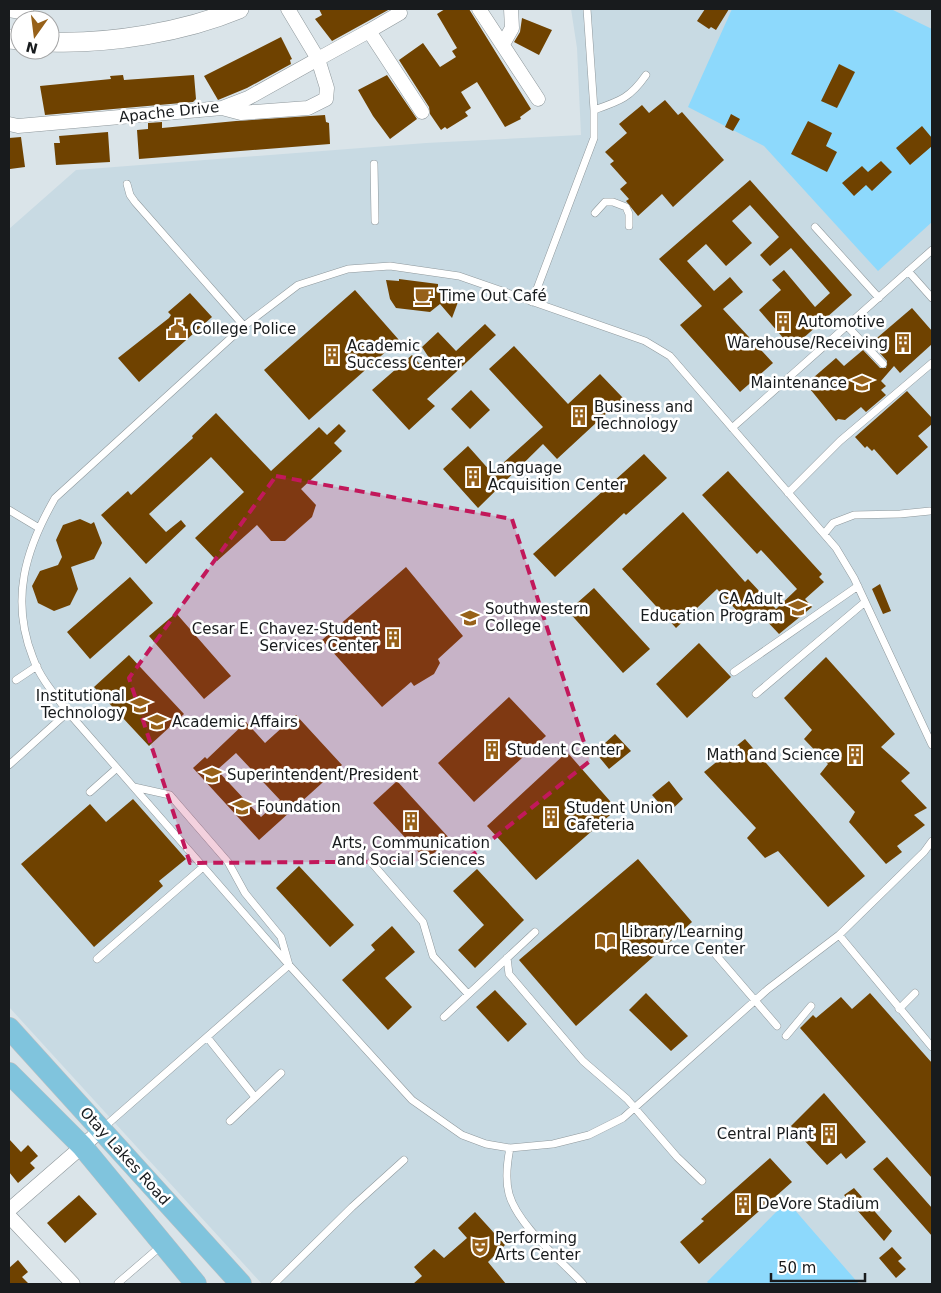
<svg xmlns="http://www.w3.org/2000/svg" width="941" height="1293" viewBox="0 0 941 1293" font-family="'DejaVu Sans',sans-serif">
<style>
.built{fill:#c8dae3}
.green{fill:#8dd9fc}
.building{fill:#6f4200;fill-rule:evenodd}
.lines{fill:none;stroke-linecap:round;stroke-linejoin:round}
.lane-casing{stroke:#8f989c;stroke-width:8}
.street-casing{stroke:#8f989c;stroke-width:15}
.secondary-casing{stroke:#8f989c;stroke-width:20}
.primary-casing{stroke:#bebfc0;stroke-width:22}
.lane{stroke:#fff;stroke-width:7}
.street{stroke:#fff;stroke-width:14}
.secondary{stroke:#fff;stroke-width:19}
.primary{stroke:#80c4dd;stroke-width:21}
.marked{fill:#c2185b;fill-opacity:0.2;stroke:#c2185b;stroke-width:4;stroke-dasharray:10 6;stroke-linejoin:round}
.labels{text-anchor:middle;stroke-width:5;stroke-linejoin:round;paint-order:stroke}
.street-label{font-size:15px;fill:#181b1d;stroke:#fff}
.poi-label{font-size:15px;fill:#181b1d;stroke:#fff;text-anchor:start}
</style>
<rect width="100%" height="100%" fill="#dae4e9"/>
<path class="built" d="M571,9H932V1284H262L9,1007V229L76,170L426,143L581,135L577,48Z"/>
<path class="green" d="M732,9H891L932,29V222L878,271L764,146L688,107Z
M787,1201L859,1284H709L707,1282Z"/>
<path class="building" d="M319,9H390L332,41L315,19L322,15Z
M445,9H469L531,109L520,117L521,119L505,127L477,82L461,92L471,108L465,112L468,116L447,129L445,127L441,130L430,114L429,107L399,60L423,43L440,67L456,57L452,51L457,48L437,14Z
M705,9H729L716,30L711,27L709,29L697,21Z
M522,18L552,30L539,55L514,42L520,32Z
M281,37L292,59L290,60L291,64L247,88L218,100L204,76Z
M839,64L855,72L837,108L821,101Z
M123,75L124,80L194,75L196,99L193,102L45,115L40,86L111,79L110,76Z
M387,75L417,119L390,139L373,116L358,90Z
M665,100L678,115L682,112L724,160L673,207L662,194L638,216L626,201L629,199L620,189L627,183L610,164L614,161L605,152L627,133L619,124L642,105L649,113Z
M731,114L740,119L733,131L725,127Z
M325,115L326,122L329,123L330,144L139,159L137,130L148,129V123L162,122V128L236,121Z
M808,121L832,133L826,146L837,152L827,172L791,154Z
M922,126L932,138V146L910,165L896,148Z
M108,132L110,162L56,165L54,143H60L59,136Z
M21,137L25,167L10,169L9,138Z
M881,161L892,172L872,191L866,185L854,196L842,183L862,166L868,172Z
M750,180L852,295L792,348L759,310L781,290L772,280L784,270L815,307L830,293L791,248L770,266L760,255L779,237L750,205L732,221L752,243L726,266L706,244L687,261L714,291L730,277L743,292L723,309L773,363L740,392L680,325L702,306L659,259Z
M399,279L438,284V287L461,294L452,318L440,304L430,312L396,308L390,299L386,280L399,281Z
M355,290L399,340L309,420L264,370Z
M190,293L212,317L139,382L118,358L169,318L171,315L168,312Z
M912,308L932,331V344L900,373L894,366L881,381L886,386L881,390L886,395L866,412L861,407L845,420L838,419L836,421L806,384L836,358L844,366L863,350L880,368H886L887,361L871,343Z
M485,324L496,335L427,399L435,406L409,430L372,390L412,355L425,370L433,364L422,347L438,332L456,351Z
M514,346L568,404L600,374L623,398L557,459L543,444L478,508L443,469L468,446L492,473L543,427L489,369Z
M471,390L490,410L470,429L451,409Z
M907,391L932,418V424L918,436L928,447L897,475L874,449L872,451L867,446L865,448L855,437Z
M216,413L271,471L319,427L327,435L339,424L346,431L334,443L342,451L301,489L316,505L312,517L285,541H271L257,525L217,561L195,538L244,492L211,457L149,514L166,532L181,520L186,526L146,564L101,515L128,491L131,495L193,438L192,436Z
M644,454L667,478L626,515L624,513L555,577L533,554Z
M728,471L822,574L819,577L824,582L805,599L812,607L779,634L761,615L750,625L717,589L676,628L622,569L683,512L745,582L748,579L776,609L797,589L761,550L757,554L702,495Z
M80,519L91,524L94,522L102,543L94,559L71,567L78,589L70,605L54,611L38,603L32,586L40,571L58,565L62,557L56,540L63,525Z
M406,567L463,636L438,659L440,663L434,674L414,686L411,682L382,707L322,640Z
M130,577L153,603L90,659L67,632Z
M880,584L891,611L883,614L872,589Z
M594,588L650,649L623,673L568,611Z
M176,613L231,676L204,699L149,636Z
M699,643L731,677L687,718L656,684Z
M129,655L184,714L149,746L94,687Z
M826,657L895,734L881,747L910,773L901,781L927,808L914,815L925,825L897,846L902,852L886,864L849,822L855,812L820,774L828,764L804,739L812,730L784,698Z
M509,697L546,736L474,802L438,763Z
M296,715L342,765L259,840L193,768L205,757L207,759L246,722L265,743ZM236,753L280,800L261,817L217,770Z
M615,734L631,751L609,769L595,752Z
M745,739L865,876L828,907L778,851L765,858L747,838L756,828L704,772Z
M567,752L617,809L536,880L487,826Z
M397,781L450,839L426,860L373,803Z
M669,781L683,799L668,813L652,795Z
M133,799L186,859L159,881L163,886L94,947L21,864L90,804L106,822Z
M638,859L692,922L576,1026L519,960Z
M299,866L354,925L330,947L276,888Z
M477,869L524,920L475,968L458,950L484,925L453,891Z
M392,926L415,952L385,978L412,1007L388,1030L342,980L375,950L371,945Z
M495,990L527,1024L508,1042L476,1007Z
M646,993L688,1036L671,1051L629,1010Z
M870,993L932,1063V1178L800,1028L813,1015L816,1018L841,997L852,1009Z
M824,1093L866,1142L846,1159L841,1153L827,1165L791,1126Z
M9,1139L21,1152L28,1145L38,1156L30,1163L35,1168L18,1183L9,1172Z
M887,1157L932,1208V1236L873,1169Z
M770,1158L792,1182L699,1264L680,1242L704,1221L701,1219Z
M854,1188L892,1231L884,1241L844,1195Z
M79,1195L97,1214L65,1243L47,1223Z
M475,1212L505,1245L488,1262L506,1284H413L422,1276L414,1267L434,1249L444,1258L467,1238L458,1228Z
M892,1247L902,1258L898,1261L906,1269L896,1278L879,1258Z
M18,1260L28,1272L22,1277L29,1284H9V1268Z"/>
<g class="lines">
<g class="lane-casing">
<path id="lane" d="M594,110C620,101 630,98 646,75
M374,164L375,221
M127,184L130,195L135,202L244,326
M595,213L605,202H613L626,207L629,214V226
M815,227L879,298
M908,271L932,298
M532,302L594,138V110L587,9
M847,326L883,364
M732,428L932,250
M788,493L840,441L932,363
M9,510L39,528
M824,534L833,523L854,515L900,514L930,511
M734,672L858,586
M16,680L37,666
M756,694L865,602
M932,745L854,578L836,548L670,356L645,341L459,276L390,266L348,269L298,285L244,326L55,498C25,550 10,600 33,658C40,678 55,695 68,712L289,965L412,1100L462,1135L486,1144L510,1148L553,1144L589,1135L623,1118L768,989L839,935L924,852L932,841
M9,765L68,712
M90,792L117,768
M371,862L423,922L433,956L468,994
M839,935L932,1047
M716,955L777,1026
M507,958L509,974L583,1061L627,1099L677,1157L702,1181
M97,959L203,867
M899,1009L915,993
M444,1017L535,932
M786,1036L811,1006
M207,1037L255,1097
M230,1121L281,1073
M103,1128L289,965L281,937L245,893L228,862L170,795L134,787
M510,1148C507,1163 505,1179 509,1194C518,1226 561,1260 583,1284
M118,1283L161,1246
M274,1284L352,1207L404,1160"/>
</g>
<g class="street-casing">
<path id="street" d="M479,9L538,99
M9,10L27,13
M369,31L400,13
M503,44L512,28L511,9
M222,108L241,113L308,108L326,99L327,88L318,59L369,31L422,112
M9,124L18,126L222,108L248,98L318,59L288,9
M9,1210L101,1130
M9,1216L73,1284"/>
</g>
<g class="secondary-casing">
<path id="secondary" d="M9,39L20,40
M50,42C110,44 184,32 239,9"/>
</g>
<g class="primary-casing">
<path id="primary" d="M9,1028L241,1284
M9,1073L82,1146L196,1284"/>
</g>
<use href="#lane" class="lane"/>
<use href="#street" class="street"/>
<use href="#secondary" class="secondary"/>
<use href="#primary" class="primary"/>
</g>
<path class="marked" d="M276,476L512,519L590,761L465,861L190,863L129,678Z"/>
<defs>
<g id="cafe-bare" transform="scale(1.5)"><path d="M-5.5-4.5H6V0H3Q3 3.5 0 3.5H-2.5Q-5.5 3.5-5.5 0ZM3-3.2v2h1.7v-2ZM-6 4.5H4V6H-6Z" fill="#976119" stroke="#fff" stroke-width="2.5" paint-order="stroke"/></g>
<g id="building-bare" transform="scale(1.5)"><path d="M-4-6H4V6H1V3H-1V6H-4ZM-2.5-4.3h1.7v1.8h-1.7ZM.8-4.3h1.7v1.8H.8ZM-2.5-1h1.7V.8h-1.7ZM.8-1h1.7V.8H.8Z" fill="#976119" stroke="#fff" stroke-width="2.5" paint-order="stroke"/></g>
<g id="civic-bare" transform="scale(1.5)"><path d="M-.6-6.5H3V-4.5H.6V-3L4-1V1h2V6H-6V1h2V-1L-.6-3ZM-1.2 2.5V6h2.4V2.5Z" fill="#976119" stroke="#fff" stroke-width="2.5" paint-order="stroke"/></g>
<g id="university-bare" transform="scale(1.5)"><path d="M0-5L7-2L0 1L-7-2ZM-4 1L0 2.5L4 1V4Q0 6-4 4Z" fill="#976119" stroke="#fff" stroke-width="2.5" paint-order="stroke"/></g>
<g id="library-bare" transform="scale(1.5)"><path d="M-6-4Q-3-5.5-.7-3.5V5Q-3 3-6 4ZM6-4Q3-5.5 .7-3.5V5Q3 3 6 4Z" fill="#976119" stroke="#fff" stroke-width="2.5" paint-order="stroke"/></g>
<g id="theatre-bare" transform="scale(1.5)"><path d="M-5-5.5Q0-4 5-5.5V0Q5 5 0 6Q-5 5-5 0ZM-3.3-2.5H-1v1.5H-3.3ZM1-2.5H3.3v1.5H1ZM-2.8 1Q0 5.5 2.8 1Z" fill="#976119" stroke="#fff" stroke-width="2.5" paint-order="stroke"/></g>
</defs>
<g fill-rule="evenodd">
<use href="#cafe-bare" x="424" y="296"/>
<use href="#building-bare" x="783" y="322"/>
<use href="#civic-bare" x="177" y="329"/>
<use href="#building-bare" x="903" y="343"/>
<use href="#building-bare" x="332" y="355"/>
<use href="#university-bare" x="862" y="383"/>
<use href="#building-bare" x="579" y="416"/>
<use href="#building-bare" x="473" y="477"/>
<use href="#university-bare" x="798" y="608"/>
<use href="#university-bare" x="470" y="618"/>
<use href="#building-bare" x="393" y="638"/>
<use href="#university-bare" x="140" y="705"/>
<use href="#university-bare" x="157" y="722"/>
<use href="#building-bare" x="492" y="750"/>
<use href="#building-bare" x="855" y="755"/>
<use href="#university-bare" x="212" y="775"/>
<use href="#university-bare" x="242" y="807"/>
<use href="#building-bare" x="551" y="817"/>
<use href="#building-bare" x="411" y="821"/>
<use href="#library-bare" x="606" y="941"/>
<use href="#building-bare" x="829" y="1134"/>
<use href="#building-bare" x="743" y="1204"/>
<use href="#theatre-bare" x="480" y="1247"/>
</g>
<g class="labels">
<g class="street-label">
<text transform="translate(169 112) rotate(-6)" y="5">Apache Drive</text>
<text transform="translate(125 1156) rotate(48)" y="5">Otay Lakes Road</text>
</g>
<g class="poi-label">
<text x="439" y="301">Time Out Café</text>
<text x="798" y="327">Automotive</text>
<text x="192" y="334">College Police</text>
<text x="888" y="348" text-anchor="end">Warehouse/Receiving</text>
<text x="347" y="351">Academic<tspan x="347" dy="17">Success Center</tspan></text>
<text x="847" y="388" text-anchor="end">Maintenance</text>
<text x="594" y="412">Business and<tspan x="594" dy="17">Technology</tspan></text>
<text x="488" y="473">Language<tspan x="488" dy="17">Acquisition Center</tspan></text>
<text x="783" y="604" text-anchor="end">CA Adult<tspan x="783" dy="17">Education Program</tspan></text>
<text x="485" y="614">Southwestern<tspan x="485" dy="17">College</tspan></text>
<text x="378" y="634" text-anchor="end">Cesar E. Chavez-Student<tspan x="378" dy="17">Services Center</tspan></text>
<text x="125" y="701" text-anchor="end">Institutional<tspan x="125" dy="17">Technology</tspan></text>
<text x="172" y="727">Academic Affairs</text>
<text x="507" y="755">Student Center</text>
<text x="840" y="760" text-anchor="end">Math and Science</text>
<text x="227" y="780">Superintendent/President</text>
<text x="257" y="812">Foundation</text>
<text x="566" y="813">Student Union<tspan x="566" dy="17">Cafeteria</tspan></text>
<text x="411" y="848" text-anchor="middle">Arts, Communication<tspan x="411" dy="17">and Social Sciences</tspan></text>
<text x="621" y="937">Library/Learning<tspan x="621" dy="17">Resource Center</tspan></text>
<text x="814" y="1139" text-anchor="end">Central Plant</text>
<text x="758" y="1209">DeVore Stadium</text>
<text x="495" y="1243">Performing<tspan x="495" dy="17">Arts Center</tspan></text>
</g>
</g>
<rect width="941" height="1293" fill="none" stroke="#181b1d" stroke-width="20"/>
<g transform="translate(35 35) rotate(194)"><circle r="24" fill="#ffffff" stroke="#a3a4a5"/>
<path d="M0-4L9 19L0 12L-9 19Z" fill="#976119"/>
<text y="-8" font-size="14" font-weight="bold" text-anchor="middle" fill="#181b1d">N</text>
</g>
<path d="M771 1273v8h94v-8" fill="none" stroke="#181b1d" stroke-width="2.5"/>
<text x="778" y="1273" font-size="15" fill="#181b1d" stroke="#ffffff" stroke-width="4" paint-order="stroke">50 m</text>
</svg>
